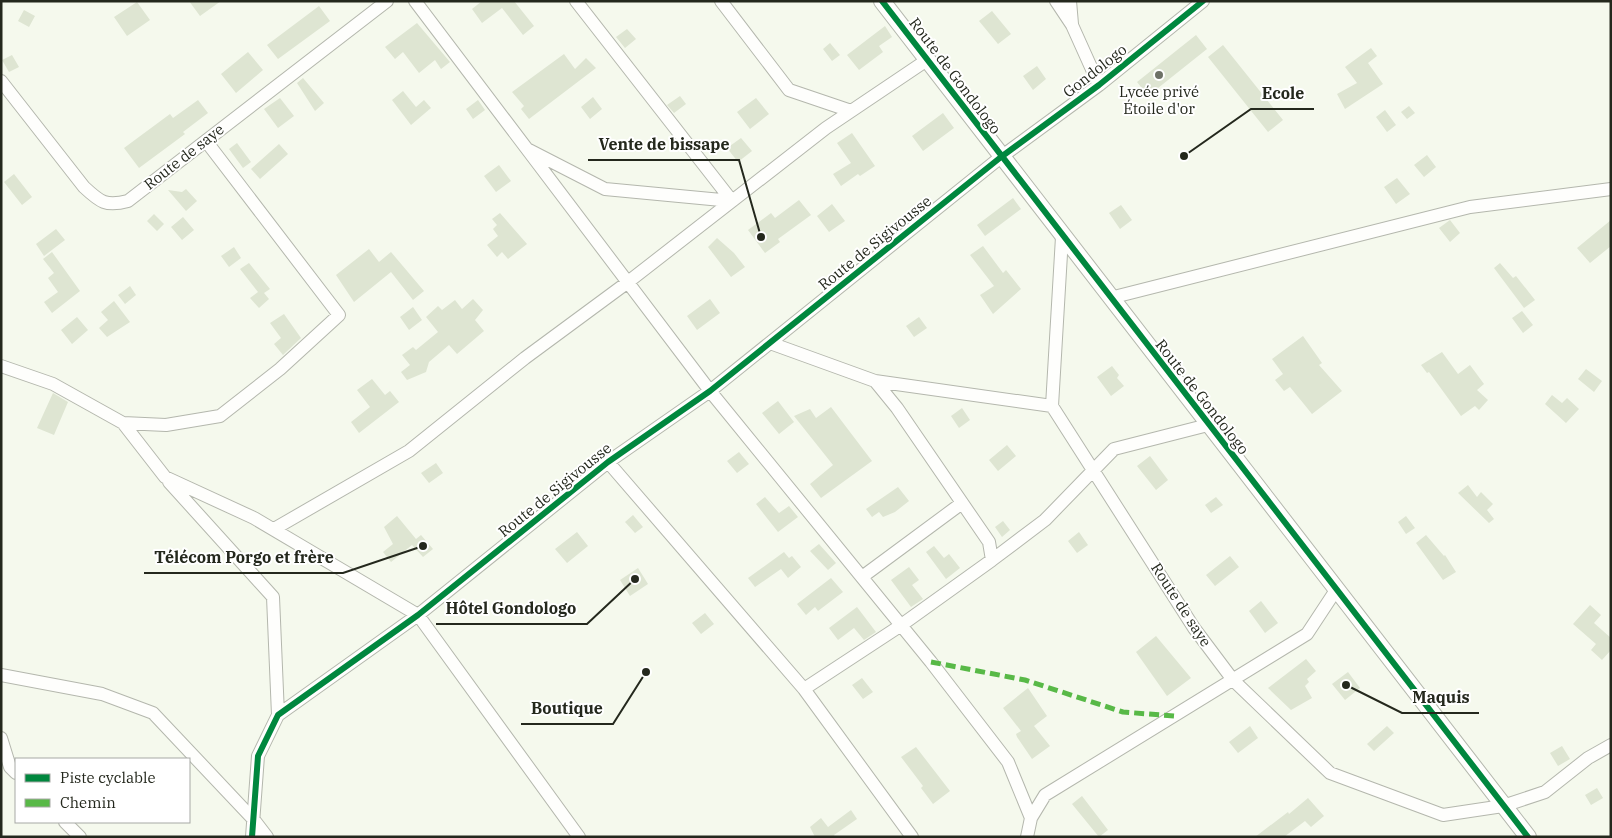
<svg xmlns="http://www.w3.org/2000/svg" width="1612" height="838" viewBox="0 0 1612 838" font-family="'IBM Plex Serif',serif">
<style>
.building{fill:#dee5d2}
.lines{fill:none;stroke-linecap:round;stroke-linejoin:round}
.minor-casing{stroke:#b4b7ad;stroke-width:14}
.tertiary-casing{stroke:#b4b7ad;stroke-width:18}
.minor{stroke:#fefefc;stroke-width:12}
.tertiary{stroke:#fefefc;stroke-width:16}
.quiet{stroke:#58b947;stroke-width:5;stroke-dasharray:10 5;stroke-linecap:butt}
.cycleway-casing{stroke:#fff;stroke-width:9}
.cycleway{stroke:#00873e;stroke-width:6}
.poi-dot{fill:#6d7166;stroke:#fff;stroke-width:2}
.labels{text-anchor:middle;stroke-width:4;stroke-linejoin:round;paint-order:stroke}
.street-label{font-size:15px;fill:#24281d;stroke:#fff}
.poi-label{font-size:15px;fill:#24281d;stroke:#fff}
.leader{fill:none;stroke:#24281d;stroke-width:2}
.callout-dot{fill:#24281d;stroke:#fff;stroke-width:2}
.callout-label{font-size:16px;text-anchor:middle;font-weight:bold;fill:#24281d;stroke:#fff;stroke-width:4;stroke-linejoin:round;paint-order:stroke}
</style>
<rect width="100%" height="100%" fill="#f5f9ed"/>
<path class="building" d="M189,1H221L200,16Z
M482,1H514L534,26L523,35L502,8L482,23L472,9Z
M137,2L150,20L127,36L114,17Z
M319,6L330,21L278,59L267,45Z
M24,10L35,16L29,27L18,21Z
M992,11L1011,34L998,44L979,21Z
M417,23L450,62L441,69L435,60L419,73L403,52L395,59L385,47Z
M885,26L892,37L879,46L883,52L859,70L847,55Z
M627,29L636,39L625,48L616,37Z
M1196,35L1207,49L1148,96L1137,82Z
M830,43L840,55L832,61L823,49Z
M1223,45L1283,120L1268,132L1208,57Z
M1371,48L1377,56L1368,63L1383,84L1345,109L1337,94L1357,83L1345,67Z
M248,52L263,70L236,93L221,74Z
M564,54L575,69L586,58L596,68L529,119L521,109L524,106L512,92Z
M12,55L19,67L9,72L2,60Z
M1037,66L1046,79L1033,90L1023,76Z
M303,78L324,103L315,111L297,83Z
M403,91L416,107L424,100L431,108L411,125L392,100Z
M680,96L686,104L674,113L667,105Z
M593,97L602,109L590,119L581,107Z
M280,98L294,116L278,128L264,109Z
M756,98L769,114L750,129L737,112Z
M198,100L208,113L183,132L185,134L139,168L124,148L170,114L173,118Z
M478,100L485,110L473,119L466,109Z
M1409,106L1415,113L1407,119L1401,112Z
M1385,110L1396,125L1387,132L1376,117Z
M943,113L954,128L923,151L912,136Z
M852,133L875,166L860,176L858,174L841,186L833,174L851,163L837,143Z
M741,138L752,151L738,162L727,148Z
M237,143L251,162L243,168L229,149Z
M279,144L288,154L260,179L251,169Z
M1427,155L1436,167L1424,177L1414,165Z
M499,165L511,181L496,192L484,176Z
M14,174L32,197L22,205L4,182Z
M1397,178L1410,194L1396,204L1384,187Z
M186,189L197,201L186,211L168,190L182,192Z
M1013,198L1021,209L985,236L977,225Z
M799,200L811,215L778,239L780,242L765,253L748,230L771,213L775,218Z
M832,204L845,221L829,232L817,216Z
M1121,205L1132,220L1120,229L1109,213Z
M500,213L527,244L508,259L502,252L497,257L487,245L498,236L493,229L497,225L492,219Z
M154,214L164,224L157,231L147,221Z
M183,217L194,230L182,240L171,227Z
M1450,220L1460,233L1450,242L1439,228Z
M1611,220V246L1590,263L1577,248Z
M56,229L65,240L44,256L36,244Z
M717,238L734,253L745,267L731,277L708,247Z
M983,246L1003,273L1006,270L1021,289L993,314L980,295L994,286L970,255Z
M234,247L241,258L229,267L221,256Z
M369,249L379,262L391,252L424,291L413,300L391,272L354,302L336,275Z
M52,252L80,291L52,313L44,302L58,292L48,278L54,273L43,259Z
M249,263L270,289L264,293L269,299L259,308L250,298L258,292L240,269Z
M1500,263L1513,278L1516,276L1535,300L1524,308L1494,268Z
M130,286L136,295L125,304L118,295Z
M473,299L483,310L475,320L484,331L457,354L449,345L429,362L426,372L407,380L401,372L410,365L402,355L413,347L416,350L438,332L426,317L438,306L442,310L455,300L462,309Z
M710,299L720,313L697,330L687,316Z
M114,301L130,322L107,337L99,328L108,320L101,312Z
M413,307L422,320L409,330L400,317Z
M1522,311L1533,325L1523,333L1512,318Z
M284,314L301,338L283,355L274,344L281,338L270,323Z
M77,317L88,330L72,344L61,330Z
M919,317L927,328L914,337L906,326Z
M1303,336L1322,363L1319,365L1342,391L1312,414L1290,387L1284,391L1275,380L1283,374L1272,359Z
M1442,352L1458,374L1470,365L1484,384L1477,390L1488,400L1479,410L1475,406L1461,416L1429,372L1427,373L1421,365Z
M1112,366L1119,375L1117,378L1124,386L1111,396L1097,377Z
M1586,369L1602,381L1594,392L1578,379Z
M372,379L385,395L390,391L399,402L359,433L351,422L370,407L357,390Z
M53,393L68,402L54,435L37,428Z
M1552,395L1562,403L1567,398L1579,409L1566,423L1545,404Z
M778,401L794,422L779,434L762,413Z
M831,407L872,461L821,498L810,484L833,465L794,416L810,409L816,418Z
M962,408L970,420L959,428L951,416Z
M1007,445L1016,456L998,471L989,460Z
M739,452L749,464L737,473L727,461Z
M1150,456L1168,480L1156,490L1137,466Z
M436,463L443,473L429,483L421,473Z
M1468,485L1477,497L1481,492L1493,504L1487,510L1494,519L1489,523L1458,493Z
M898,487L909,501L895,512L883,517L879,512L872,517L866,509Z
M765,497L779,513L789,506L798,517L778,532L756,504Z
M1216,497L1223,505L1211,513L1205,505Z
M633,515L643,527L635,533L625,522Z
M397,516L416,539L421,535L433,549L423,557L412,545L391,562L383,552L393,544L384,527Z
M1406,516L1415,528L1406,534L1398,522Z
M1003,521L1010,530L1002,537L995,527Z
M577,532L588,546L567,563L555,549Z
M1079,532L1088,545L1077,553L1068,541Z
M1426,535L1444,556L1445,555L1456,572L1443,580L1416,543Z
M819,544L836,563L828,570L810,551Z
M934,546L944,558L949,554L960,568L946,579L926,552Z
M784,552L789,558L792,556L801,567L788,578L781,569L755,587L748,578Z
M1230,556L1239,567L1215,586L1206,575Z
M909,567L919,580L912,585L923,599L911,607L891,580Z
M638,568L648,584L630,596L620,580Z
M831,578L843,592L818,611L815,607L806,615L797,604Z
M1261,601L1278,623L1265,633L1249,611Z
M1590,605L1601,615L1594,623L1611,638V650L1602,660L1591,650L1596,644L1573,624Z
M857,607L876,632L864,640L854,628L838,640L829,628Z
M705,613L714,624L701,634L692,623Z
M1156,636L1191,678L1167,696L1136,652Z
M1306,659L1316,671L1307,679L1309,682L1305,686L1312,698L1291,710L1268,688Z
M1348,672L1360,688L1345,700L1332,684Z
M862,678L873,692L863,699L852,685Z
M1028,688L1047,716L1034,726L1050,746L1032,759L1017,737L1016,734L1021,731L1003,708Z
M1250,726L1258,738L1238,753L1229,742Z
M1387,726L1394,733L1374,751L1367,744Z
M1562,746L1570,759L1558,766L1550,753Z
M916,747L950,791L933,804L921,788L923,786L901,757Z
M1597,788L1603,798L1591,805L1585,795Z
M1082,796L1108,830L1099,837L1072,804Z
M1308,798L1324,816L1311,827L1305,821L1284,837H1255L1288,812L1289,814Z
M851,810L857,819L834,835L835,837H815L810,827L821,818L828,827Z"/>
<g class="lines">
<g class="minor-casing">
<path id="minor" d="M415,1L710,391L931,662L1008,762L1031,818L1027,837
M576,1L732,201
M721,1L789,90L851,111
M1056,1L1072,25L1099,85
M1070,1L1072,24
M1,81L84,187C100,202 106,207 128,201L387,1
M529,150L605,189L732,201
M1062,237L1052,406L1194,628L1233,680L1330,773L1443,815L1503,806L1545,792L1588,758L1611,745
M1110,298L1470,207L1611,189
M770,343L875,381L897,408L989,542L992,560L900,626L804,689
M1,366L53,384L123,423L165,477L254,518L418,615L579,837
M875,381L1052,406
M123,423L166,425L220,416L280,369L339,315L206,141
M608,462L804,689L912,837
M169,482L273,597L278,715
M274,529L409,451L525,358L628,282L826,128L927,60
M992,560L1045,520L1114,449L1208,425
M862,577L962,503
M1,675L102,694L153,713L254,820L267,837
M1,738L10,767L16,773
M1031,818L1045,795L1307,634L1336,590
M65,822L80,837
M252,837L258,756L278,715L418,615L608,462L710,391L1001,157L1099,85L1203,1"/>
</g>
<g class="tertiary-casing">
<path id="tertiary" d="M882,1L1528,837"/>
</g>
<use href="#minor" class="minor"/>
<use href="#tertiary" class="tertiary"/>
<path class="quiet" d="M931,662L1025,680L1123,712L1174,716"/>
<g class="cycleway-casing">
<path id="cycleway" d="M882,1L1528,837
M252,837L258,756L278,715L418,615L608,462L710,391L1001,157L1099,85L1203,1"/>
</g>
<use href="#cycleway" class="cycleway"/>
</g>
<circle class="poi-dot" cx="1159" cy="75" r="5"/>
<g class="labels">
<g class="street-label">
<text transform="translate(1095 71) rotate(-38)" y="5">Gondologo</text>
<text transform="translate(955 76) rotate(53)" y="5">Route de Gondologo</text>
<text transform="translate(184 157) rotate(-38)" y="5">Route de saye</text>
<text transform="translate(875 243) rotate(-39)" y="5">Route de Sigivousse</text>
<text transform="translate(1202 397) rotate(52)" y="5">Route de Gondologo</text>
<text transform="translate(555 490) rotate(-39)" y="5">Route de Sigivousse</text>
<text transform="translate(1181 605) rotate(57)" y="5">Route de saye</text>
</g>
<g class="poi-label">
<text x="1159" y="97">Lycée privé<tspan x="1159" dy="17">Étoile d'or</tspan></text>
</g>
</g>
<path class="leader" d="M1184 156L1251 109H1314M761 237L739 160H588M423 546L343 573H144M635 579L587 624H436M1346 685L1402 713H1479M646 672L613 724H521"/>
<g class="callout-dot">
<circle cx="1184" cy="156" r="5"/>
<circle cx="761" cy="237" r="5"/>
<circle cx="423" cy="546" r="5"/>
<circle cx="635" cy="579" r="5"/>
<circle cx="1346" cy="685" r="5"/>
<circle cx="646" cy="672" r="5"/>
</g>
<g class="callout-label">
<text x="1283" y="99">Ecole</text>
<text x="664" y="150">Vente de bissape</text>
<text x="244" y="563">Télécom Porgo et frère</text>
<text x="511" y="614">Hôtel Gondologo</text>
<text x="1441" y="703">Maquis</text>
<text x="567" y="714">Boutique</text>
</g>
<rect width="1612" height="838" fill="none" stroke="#24281d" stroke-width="5"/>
<rect x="15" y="758" width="175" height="65" fill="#ffffff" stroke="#a7a9a5"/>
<rect x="25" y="774" width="25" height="8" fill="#00873e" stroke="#a7a9a5"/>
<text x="60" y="783" font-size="15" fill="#24281d">Piste cyclable</text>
<rect x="25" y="799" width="25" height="8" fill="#58b947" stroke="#a7a9a5"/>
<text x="60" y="808" font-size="15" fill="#24281d">Chemin</text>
</svg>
